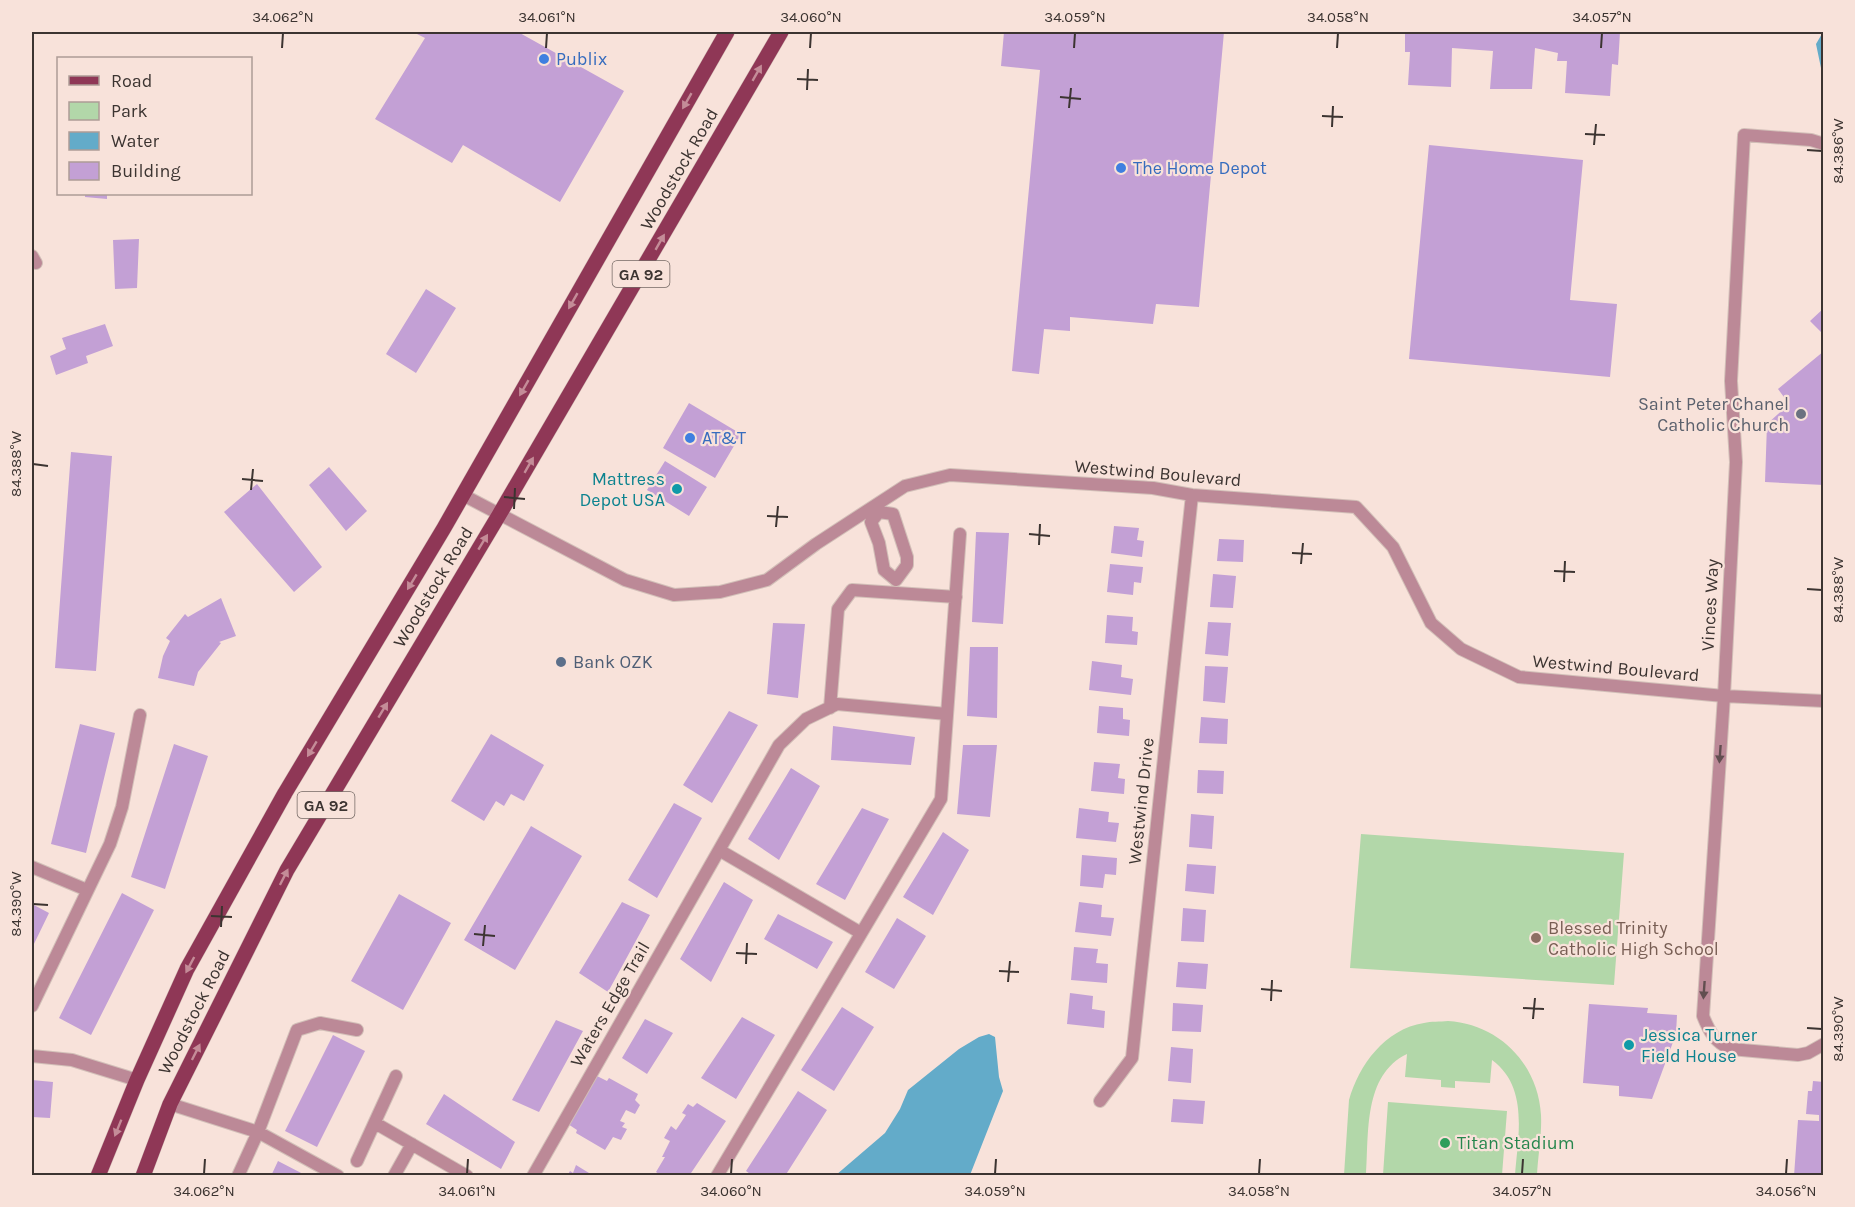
<svg xmlns="http://www.w3.org/2000/svg" width="1855" height="1207" viewBox="0 0 1855 1207" font-family="Karla,sans-serif">
<style>
.green{fill:#b2d7a9}
.water{fill:#63abc9}
.building{fill:#c3a0d5}
.lines{fill:none;stroke-linecap:round;stroke-linejoin:round}
.minor-casing{stroke:#d2bfb8;stroke-width:14}
.primary-casing{stroke:#d2bfb8;stroke-width:16}
.minor{stroke:#bc8997;stroke-width:12}
.primary{stroke:#8f3756;stroke-width:15}
.oneway{fill:#c48c98}
.oneway2{fill:#624e50}
.ticks{fill:none;stroke:#3c3431;stroke-width:2}
.shop-dot{fill:#3f7fe0;stroke:#f8e2da;stroke-width:2}
.worship-dot{fill:#6b7280;stroke:#f8e2da;stroke-width:2}
.culture-dot{fill:#0f9aa8;stroke:#f8e2da;stroke-width:2}
.service-dot{fill:#5c6f8a;stroke:#f8e2da;stroke-width:2}
.education-dot{fill:#8d6e63;stroke:#f8e2da;stroke-width:2}
.leisure-dot{fill:#2e9e5b;stroke:#f8e2da;stroke-width:2}
.labels{text-anchor:middle;stroke-width:4.5;stroke-linejoin:round;paint-order:stroke}
.shield{fill:#f8e2da;stroke:#746864;stroke-width:1.5}
.shield-label{font-size:16px;font-weight:bold;fill:#3c3431}
.shop-label{font-size:18px;fill:#366cbe;stroke:#f8e2da;text-anchor:start}
.street-label{font-size:18px;fill:#3c3431;stroke:#f8e2da}
.worship-label{font-size:18px;fill:#5b616d;stroke:#f8e2da;text-anchor:end}
.culture-label{font-size:18px;fill:#0d838f;stroke:#f8e2da;text-anchor:end}
.service-label{font-size:18px;fill:#4e5e75;stroke:#f8e2da;text-anchor:start}
.education-label{font-size:18px;fill:#785e54;stroke:#f8e2da;text-anchor:start}
.leisure-label{font-size:18px;fill:#27864d;stroke:#f8e2da;text-anchor:start}
.neatline{fill:none;stroke:#3c3431;stroke-width:2}
.ticks-label{font-size:15px;text-anchor:middle;fill:#3c3431}
</style>
<rect width="100%" height="100%" fill="#f8e2da"/>
<path class="green" d="M1361,834L1624,853L1614,985L1350,968Z
M1448,1021C1498,1024 1538,1063 1541,1115C1542,1134 1538,1156 1537,1175H1515C1518,1136 1529,1087 1492,1060L1490,1083L1455,1081V1088L1441,1087V1080L1405,1077L1407,1054C1363,1075 1369,1134 1366,1175H1344L1349,1100C1359,1065 1385,1029 1424,1023C1431,1021 1440,1022 1448,1021Z
M1388,1102L1507,1111L1502,1175H1383Z"/>
<path class="water" d="M1823,32H1824L1823,70L1821,68L1816,44Z
M989,1034L995,1037L999,1077L1003,1091L970,1175H836L885,1133L900,1109L908,1090L959,1049L979,1037Z"/>
<path class="building" d="M413,32H518L624,91L560,202L463,145L452,163L375,119L425,38Z
M1004,32H1224L1199,307L1156,304L1153,324L1070,317V331L1044,329L1039,374L1012,371L1040,70L1001,66Z
M1405,32H1620L1618,65L1612,64L1610,96L1565,93L1567,61H1557L1558,53L1535,48L1532,89H1490L1493,51L1452,48L1451,87L1408,85L1410,52H1405Z
M1429,145L1583,160L1570,300L1617,304L1610,377L1409,359Z
M85,194H107V199L85,197Z
M139,239L137,288L115,289L113,240Z
M426,289L456,308L416,373L386,354Z
M1824,308V335L1810,321Z
M105,324L113,346L86,356L88,363L56,375L50,356L66,349L62,338Z
M1824,351V485L1765,482L1767,424L1789,404L1778,389Z
M689,403L741,434L715,478L663,448Z
M71,452L112,456L96,671L55,668Z
M665,461L707,487L689,516L647,490Z
M329,467L367,511L346,531L309,485Z
M257,484L322,567L294,592L224,512Z
M1114,526L1139,528L1137,540L1144,541L1142,557L1111,553Z
M976,532L1009,533L1003,624L972,622Z
M1219,539L1244,540L1243,562L1217,561Z
M1110,564L1143,567L1141,583L1134,582L1133,595L1107,592Z
M1213,574L1236,576L1233,608L1210,607Z
M221,598L236,636L219,642L221,643L198,672L194,686L158,678L163,656L170,641L166,638L185,614L188,617Z
M1107,615L1133,617L1132,631L1138,632L1137,645L1105,643Z
M1208,622L1231,623L1228,656L1205,654Z
M773,623L805,624L798,698L767,694Z
M970,647H998L997,718L967,716Z
M1092,661L1122,665L1121,677L1133,679L1131,695L1089,690Z
M1205,666L1228,667L1225,703L1203,701Z
M1099,706L1123,708V719L1130,720L1129,736L1097,733Z
M729,711L758,725L712,803L683,785Z
M1201,717L1228,719L1227,744L1199,743Z
M80,724L115,733L86,853L51,844Z
M833,726L915,737L911,765L831,760Z
M491,734L544,765L524,801L511,794L504,806L496,801L484,821L451,801Z
M174,744L208,756L165,889L131,877Z
M963,745H997L990,817L957,814Z
M1094,762L1120,764L1118,778L1125,779L1124,794L1091,791Z
M791,768L820,786L779,860L748,839Z
M1198,770L1224,771L1223,794L1197,793Z
M674,803L702,818L657,898L628,880Z
M862,808L889,819L845,900L816,884Z
M1079,808L1109,812L1108,822L1119,823L1116,842L1076,838Z
M1191,814L1214,816L1212,849L1189,847Z
M531,826L582,856L515,970L464,940Z
M943,832L969,850L933,915L903,897Z
M1082,855L1117,858L1116,875L1105,874L1103,888L1080,886Z
M1187,864L1216,866L1214,894L1185,891Z
M724,882L753,900L711,982L680,959Z
M122,893L154,910L91,1035L59,1018Z
M399,894L451,923L403,1010L351,981Z
M622,902L650,915L608,992L579,973Z
M1079,902L1102,905L1101,917L1114,918L1111,936L1075,932Z
M32,904L49,913L32,948Z
M1183,908L1206,910L1204,942L1181,941Z
M778,914L833,942L817,969L764,939Z
M897,918L926,936L894,989L865,972Z
M1074,947L1098,949L1096,963L1108,964L1107,983L1071,980Z
M1178,962L1208,964L1206,989L1176,987Z
M1070,993L1093,996L1092,1009L1105,1011L1104,1028L1067,1024Z
M1173,1003L1203,1005L1201,1032L1172,1031Z
M1589,1004L1648,1008L1647,1013L1677,1015L1676,1034L1652,1099L1619,1096V1086L1583,1083Z
M842,1007L874,1027L834,1091L801,1070Z
M742,1017L775,1035L736,1099L701,1078Z
M645,1019L673,1033L647,1074L622,1058Z
M556,1020L583,1031L539,1112L512,1100Z
M333,1035L365,1051L317,1147L285,1131Z
M1171,1047L1193,1049L1191,1083L1168,1081Z
M597,1076L607,1081L609,1078L638,1094L635,1100L640,1105L635,1114L626,1110L620,1121L625,1123L622,1127L627,1129L621,1140L613,1137L605,1150L576,1133L577,1130L568,1124Z
M32,1080L53,1082L50,1118L32,1117Z
M1813,1081L1824,1082V1176H1794L1798,1120L1819,1121V1115L1806,1114L1808,1091H1812Z
M798,1091L827,1110L785,1176H753L746,1171Z
M444,1094L515,1142L501,1169L426,1124Z
M1173,1099L1205,1101L1203,1124L1171,1122Z
M697,1103L726,1121L689,1176H662L656,1172L665,1157H662L670,1141L664,1138L671,1126L676,1130L686,1115L682,1113L688,1104L693,1107Z
M278,1161L307,1176H271Z
M576,1165L589,1173L588,1176H567L570,1171L573,1173Z"/>
<g class="lines">
<g class="minor-casing">
<path id="minor" d="M1824,144L1811,140L1744,135L1731,381L1736,462L1724,696L1703,1016C1709,1031 1715,1043 1731,1049L1798,1055L1808,1053L1824,1044
M32,256L36,263
M463,495L625,580L674,595L720,592L767,580L816,544L905,486L950,475L1153,488L1192,495L1356,507L1393,547L1431,623L1461,649L1519,677L1724,696L1824,701
M879,512L893,514L907,557V565L896,580
M879,512L871,522L879,543L884,570L896,580
M830,708L838,609L852,590L956,597
M719,850L861,933
M32,867L87,890
M32,1006L110,844L122,807L140,715
M32,1056L72,1060L137,1080
M1100,1101L1132,1058L1192,495
M170,1104L258,1132L338,1176
M375,1123L467,1176
M357,1161L396,1076
M238,1176L258,1132L297,1030L320,1023L357,1030
M394,1176L412,1144
M533,1176L779,745L806,719L837,704L947,714
M717,1176L941,799L960,534"/>
</g>
<g class="primary-casing">
<path id="primary" d="M98,1176L137,1080L187,969L285,793L444,528L727,32
M143,1176L170,1104L287,870L499,515L781,32"/>
</g>
<use href="#minor" class="minor"/>
<use href="#primary" class="primary"/>
</g>
<defs><path id="oneway-solid" d="M-6-.8H1V-3.2L6.5 0L1 3.2V.8H-6Z" transform="scale(1.5)"/></defs>
<g class="oneway">
<use href="#oneway-solid" transform="translate(757 73) rotate(-60)"/>
<use href="#oneway-solid" transform="translate(687 101) rotate(120)"/>
<use href="#oneway-solid" transform="translate(660 242) rotate(-60)"/>
<use href="#oneway-solid" transform="translate(573 301) rotate(120)"/>
<use href="#oneway-solid" transform="translate(524 388) rotate(120)"/>
<use href="#oneway-solid" transform="translate(529 465) rotate(-60)"/>
<use href="#oneway-solid" transform="translate(483 542) rotate(-59)"/>
<use href="#oneway-solid" transform="translate(412 582) rotate(121)"/>
<use href="#oneway-solid" transform="translate(383 710) rotate(-59)"/>
<use href="#oneway-solid" transform="translate(312 749) rotate(121)"/>
<use href="#oneway-solid" transform="translate(284 877) rotate(-63)"/>
<use href="#oneway-solid" transform="translate(190 965) rotate(118)"/>
<use href="#oneway-solid" transform="translate(196 1052) rotate(-63)"/>
<use href="#oneway-solid" transform="translate(118 1128) rotate(112)"/>
</g>
<g class="oneway2">
<use href="#oneway-solid" transform="translate(1720 754) rotate(94)"/>
<use href="#oneway-solid" transform="translate(1704 990) rotate(94)"/>
</g>
<path class="ticks" d="M282,48L283,33M546,48L547,33M810,48L811,33M1074,48L1075,33M1337,48L1338,33M1601,48L1602,33M797,79L818,80M807,90L808,69M1060,97L1081,99M1069,108L1071,88M1322,116L1343,117M1332,127L1333,106M1585,134L1605,135M1594,145L1596,124M1807,150L1822,151M33,464L48,466M242,479L263,481M251,490L253,469M504,497L525,499M514,509L515,488M767,516L788,517M776,527L778,506M1029,534L1050,536M1039,545L1040,524M1292,553L1312,554M1301,564L1303,543M1554,571L1575,572M1564,582L1565,561M1807,589L1822,590M33,904L48,905M211,916L232,917M221,927L222,906M474,934L495,936M483,946L485,925M736,953L757,954M746,964L747,943M999,971L1019,972M1008,982L1010,961M1261,989L1282,991M1271,1001L1272,980M1523,1008L1544,1009M1533,1019L1535,998M1807,1028L1822,1029M204,1174L205,1159M467,1174L468,1159M731,1174L732,1159M995,1174L996,1159M1259,1174L1260,1159M1522,1174L1523,1159M1786,1174L1787,1159"/>
<g class="shop-dot">
<circle cx="544" cy="59" r="6"/>
<circle cx="1121" cy="168" r="6"/>
<circle cx="690" cy="438" r="6"/>
</g>
<circle class="worship-dot" cx="1801" cy="414" r="6"/>
<g class="culture-dot">
<circle cx="677" cy="489" r="6"/>
<circle cx="1629" cy="1045" r="6"/>
</g>
<circle class="service-dot" cx="561" cy="662" r="6"/>
<circle class="education-dot" cx="1536" cy="938" r="6"/>
<circle class="leisure-dot" cx="1445" cy="1143" r="6"/>
<g class="labels">
<g class="shield">
<rect x="612.5" y="261" width="57" height="26" rx="4.5"/>
<rect x="297.5" y="792" width="57" height="26" rx="4.5"/>
</g>
<g class="shield-label">
<text x="641" y="280">GA 92</text>
<text x="326" y="811">GA 92</text>
</g>
<g class="shop-label">
<text x="556" y="65">Publix</text>
<text x="1133" y="174">The Home Depot</text>
<text x="702" y="444">AT&amp;T</text>
</g>
<g class="street-label">
<text transform="translate(679 169) rotate(-60)" y="6">Woodstock Road</text>
<text transform="translate(1158 473) rotate(5)" y="6">Westwind Boulevard</text>
<text transform="translate(433 587) rotate(-59)" y="6">Woodstock Road</text>
<text transform="translate(1710 605) rotate(-87)" y="6">Vinces Way</text>
<text transform="translate(1616 668) rotate(5)" y="6">Westwind Boulevard</text>
<text transform="translate(1141 801) rotate(-84)" y="6">Westwind Drive</text>
<text transform="translate(610 1004) rotate(-60)" y="6">Waters Edge Trail</text>
<text transform="translate(194 1012) rotate(-63)" y="6">Woodstock Road</text>
</g>
<g class="worship-label">
<text x="1789" y="410">Saint Peter Chanel<tspan x="1789" dy="21">Catholic Church</tspan></text>
</g>
<g class="culture-label">
<text x="665" y="485">Mattress<tspan x="665" dy="21">Depot USA</tspan></text>
<text x="1641" y="1041" text-anchor="start">Jessica Turner<tspan x="1641" dy="21">Field House</tspan></text>
</g>
<g class="service-label">
<text x="573" y="668">Bank OZK</text>
</g>
<g class="education-label">
<text x="1548" y="934">Blessed Trinity<tspan x="1548" dy="21">Catholic High School</tspan></text>
</g>
<g class="leisure-label">
<text x="1457" y="1149">Titan Stadium</text>
</g>
</g>
<rect width="1855" height="1207" fill="none" stroke="#f8e2da" stroke-width="66"/>
<rect x="57" y="57" width="195" height="138" fill="#f8e2da" stroke="#ad9c96" stroke-width="1.5"/>
<rect x="69" y="76" width="30" height="9" fill="#8f3756" stroke="#ad9c96" stroke-width="1.5"/>
<text x="111" y="87" font-size="18" fill="#3c3431">Road</text>
<rect x="69" y="102" width="30" height="18" fill="#b2d7a9" stroke="#ad9c96" stroke-width="1.5"/>
<text x="111" y="117" font-size="18" fill="#3c3431">Park</text>
<rect x="69" y="132" width="30" height="18" fill="#63abc9" stroke="#ad9c96" stroke-width="1.5"/>
<text x="111" y="147" font-size="18" fill="#3c3431">Water</text>
<rect x="69" y="162" width="30" height="18" fill="#c3a0d5" stroke="#ad9c96" stroke-width="1.5"/>
<text x="111" y="177" font-size="18" fill="#3c3431">Building</text>
<rect x="33" y="33" width="1789" height="1141" class="neatline"/>
<g class="ticks-label">
<text x="283" y="22">34.062°N</text>
<text x="547" y="22">34.061°N</text>
<text x="811" y="22">34.060°N</text>
<text x="1075" y="22">34.059°N</text>
<text x="1338" y="22">34.058°N</text>
<text x="1602" y="22">34.057°N</text>
<text transform="translate(1838 151) rotate(-90)" y="5">84.386°W</text>
<text transform="translate(16 464) rotate(-90)" y="5">84.388°W</text>
<text transform="translate(1838 590) rotate(-90)" y="5">84.388°W</text>
<text transform="translate(16 904) rotate(-90)" y="5">84.390°W</text>
<text transform="translate(1838 1029) rotate(-90)" y="5">84.390°W</text>
<text x="204" y="1196">34.062°N</text>
<text x="467" y="1196">34.061°N</text>
<text x="731" y="1196">34.060°N</text>
<text x="995" y="1196">34.059°N</text>
<text x="1259" y="1196">34.058°N</text>
<text x="1522" y="1196">34.057°N</text>
<text x="1786" y="1196">34.056°N</text>
</g>
</svg>
